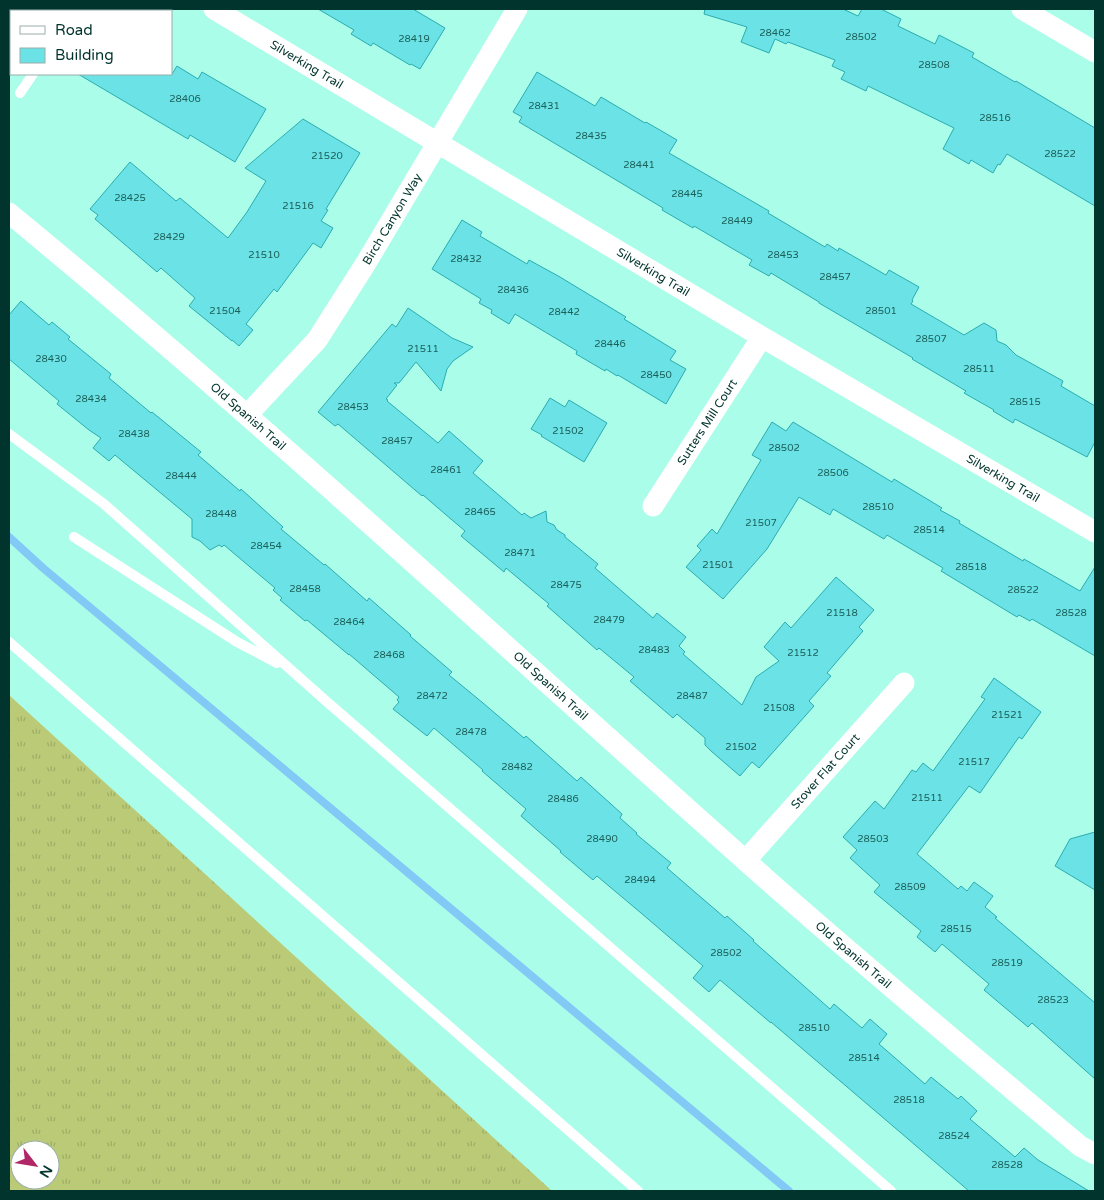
<svg xmlns="http://www.w3.org/2000/svg" width="1104" height="1200" viewBox="0 0 1104 1200" font-family="'Varela Round',sans-serif">
<style>
.grass{fill:url(#grass-tufts);fill-rule:evenodd}
.lines{fill:none;stroke-linecap:round;stroke-linejoin:round}
.stream{stroke:#82c9f6;stroke-width:8}
.building{fill:#6be2e5;stroke:#2badb0}
.lane{stroke:#fff;stroke-width:10}
.street{stroke:#fff;stroke-width:21}
.labels{text-anchor:middle;stroke-width:5;stroke-linejoin:round;paint-order:stroke}
.number-label{font-size:10px;fill:#1c605a}
.street-label{font-size:12px;fill:#01342c;stroke:#fff}
</style>
<defs>
<pattern id="grass-tufts" width="24" height="20" patternUnits="userSpaceOnUse" patternTransform="scale(1.25)"><rect width="24" height="20" fill="#baca76"/><path d="M3 7l-1-3M5 7V3M7 7l1-3M15 17l-1-3M17 17v-4M19 17l1-3" fill="none" stroke="#9eae66"/></pattern>
</defs>
<rect width="100%" height="100%" fill="#aafde9"/>
<path class="grass" d="M9,695L552,1191H9ZM20,1150H50V1180H20Z"/>
<g class="lines">
<path class="stream" d="M9,537L43,568L789,1191"/>
</g>
<path class="building" d="M318,9H413L445,28L420,69L411,64L410,65L373,43L371,46L351,34L354,30Z
M705,9H843L858,16L862,9H881L901,19L898,26L935,44L939,35L974,53L972,57L1015,82L1016,81L1095,128V206L1007,154L1000,165L998,164L993,173L971,160L969,164L943,149L954,128L868,86L866,91L841,79L845,72L832,66L835,60L788,42L786,44L775,39L769,53L741,42L747,27L704,14Z
M177,66L198,79L202,72L266,109L235,162L190,135L188,139L78,74H172Z
M537,72L595,106L601,97L645,123L646,122L677,140L669,153L769,211L768,213L825,247L827,244L838,251L839,248L886,275L889,270L919,287L912,300L913,301L911,304L964,335L984,323L996,330L997,341L1006,345L1016,355L1063,381L1061,386L1095,406V442L1087,457L1015,419L1013,423L993,411L994,410L964,393L966,391L912,359L913,358L819,303V302L771,273L769,276L749,265L752,260L694,226L693,228L662,210L663,208L519,122L522,117L513,112Z
M303,119L360,153L326,209L328,210L321,221L333,228L321,248L313,243L277,292L274,289L246,324L253,330L239,346L232,340V341L189,306L195,298L161,268L157,272L95,219L98,215L90,209L130,162L176,201L180,198L228,238L247,212L266,181L245,168Z
M462,220L482,232L480,236L527,264L529,260L560,277L626,317L624,319L676,351L670,360L686,369L666,404L618,375L617,376L606,369L605,371L576,354L577,351L515,314L509,324L491,313L492,310L479,303L481,299L432,269Z
M21,301L49,325L52,322L70,337L68,339L111,374L109,378L151,413L152,412L201,452L198,455L240,491L241,489L283,527L281,529L324,565L325,564L367,601L369,598L411,635L410,636L452,672L449,675L483,703L524,738L526,736L577,781L581,777L622,814L620,818L637,833L636,834L671,863L667,868L725,918L727,916L754,940L753,941L830,1009L834,1004L862,1028L870,1019L887,1034L879,1044L925,1084L931,1077L958,1099L961,1096L977,1111L970,1119L1015,1157L1024,1148L1038,1160L1089,1191H969L771,1022V1023L720,980L709,992L693,978L703,966L641,913L597,876L593,880L560,852L561,851L521,816L526,809L482,771L483,770L434,728L427,736L393,709L399,702L397,700L399,697L349,654V655L307,620L305,621L280,600L282,598L273,590L275,588L224,545L222,547L219,545L210,550L200,541L192,537V519L115,455L109,461L93,448L101,438L89,430L57,404L59,401L9,359V315Z
M408,308L452,338L473,347L453,361L447,369L441,391L416,362L399,383H394L397,385L386,399L388,400L387,401L438,443L449,431L483,461L473,473L522,515L524,513L531,518L546,511L547,522L554,525L557,530L565,535V537L598,564L595,568L653,618L657,613L686,637L679,646L685,652L683,654L742,705L756,677L779,661L764,647L785,622L791,628L836,577L874,610L859,627L863,631L827,673L831,676L809,701L814,706L759,768L752,762L740,776L711,751L705,745V738L677,714L673,718L630,681L634,677L599,648L597,650L547,606L549,604L506,568L504,572L461,536L465,531L445,514L423,495L422,496L338,424L335,426L318,412L392,324L396,327Z
M550,398L565,407L569,400L607,423L584,462L541,436L542,435L531,429Z
M772,422L786,431L793,422L892,482L894,479L942,508L940,510L960,521L959,523L1023,561L1024,559L1080,591L1095,567V656L1032,619L1030,621L1019,615L1017,617L941,571L943,568L887,535L884,539L833,509L830,515L799,497L767,549L723,599L686,567L701,550L697,546L712,529L717,534L761,460L752,455Z
M994,678L1041,712L1022,739L1019,737L980,793L969,786L917,854L958,889L961,886L967,891L974,882L993,896L985,907L997,917L995,918L1095,1003V1079L1032,1023L1028,1027L984,990L989,984L942,944L935,952L917,937L921,931L874,892L880,885L850,858L857,850L843,837L875,801L884,809L912,770L916,772L923,763L933,771L985,699L981,697Z
M1095,832V890L1055,866L1070,839Z"/>
<g class="lines">
<path class="lane" d="M103,11L105,9
M20,93L33,74
M9,434L104,504L326,701L891,1191
M74,537L237,642L277,663
M9,642L638,1191"/>
<g class="street">
<path id="s1" d="M214,9L762,337L1095,532"/>
<path d="M1022,9L1095,52"/>
<path id="s2" d="M9,213C268,426 514,655 765,878C868,969 974,1057 1080,1146L1095,1154"/>
<path id="s3" d="M247,415L317,340L366,263L517,9"/>
<path id="s4" d="M653,506L762,337"/>
<path id="s5" d="M746,860L904,683"/>
</g>
</g>
<g class="labels">
<g class="number-label">
<text x="775" y="36">28462</text>
<text x="861" y="40">28502</text>
<text x="414" y="42">28419</text>
<text x="934" y="68">28508</text>
<text x="185" y="102">28406</text>
<text x="544" y="109">28431</text>
<text x="995" y="121">28516</text>
<text x="591" y="139">28435</text>
<text x="1060" y="157">28522</text>
<text x="327" y="159">21520</text>
<text x="639" y="168">28441</text>
<text x="687" y="197">28445</text>
<text x="130" y="201">28425</text>
<text x="298" y="209">21516</text>
<text x="737" y="224">28449</text>
<text x="169" y="240">28429</text>
<text x="264" y="258">21510</text>
<text x="783" y="258">28453</text>
<text x="466" y="262">28432</text>
<text x="835" y="280">28457</text>
<text x="513" y="293">28436</text>
<text x="225" y="314">21504</text>
<text x="881" y="314">28501</text>
<text x="564" y="315">28442</text>
<text x="931" y="342">28507</text>
<text x="610" y="347">28446</text>
<text x="423" y="352">21511</text>
<text x="51" y="362">28430</text>
<text x="979" y="372">28511</text>
<text x="656" y="378">28450</text>
<text x="91" y="402">28434</text>
<text x="1025" y="405">28515</text>
<text x="353" y="410">28453</text>
<text x="568" y="434">21502</text>
<text x="134" y="437">28438</text>
<text x="397" y="444">28457</text>
<text x="784" y="451">28502</text>
<text x="446" y="473">28461</text>
<text x="833" y="476">28506</text>
<text x="181" y="479">28444</text>
<text x="878" y="510">28510</text>
<text x="480" y="515">28465</text>
<text x="221" y="517">28448</text>
<text x="761" y="526">21507</text>
<text x="929" y="533">28514</text>
<text x="266" y="549">28454</text>
<text x="520" y="556">28471</text>
<text x="718" y="568">21501</text>
<text x="971" y="570">28518</text>
<text x="566" y="588">28475</text>
<text x="305" y="592">28458</text>
<text x="1023" y="593">28522</text>
<text x="842" y="616">21518</text>
<text x="1071" y="616">28528</text>
<text x="609" y="623">28479</text>
<text x="349" y="625">28464</text>
<text x="654" y="653">28483</text>
<text x="803" y="656">21512</text>
<text x="389" y="658">28468</text>
<text x="432" y="699">28472</text>
<text x="692" y="699">28487</text>
<text x="779" y="711">21508</text>
<text x="1007" y="718">21521</text>
<text x="471" y="735">28478</text>
<text x="741" y="750">21502</text>
<text x="974" y="765">21517</text>
<text x="517" y="770">28482</text>
<text x="927" y="801">21511</text>
<text x="563" y="802">28486</text>
<text x="602" y="842">28490</text>
<text x="873" y="842">28503</text>
<text x="640" y="883">28494</text>
<text x="910" y="890">28509</text>
<text x="956" y="932">28515</text>
<text x="726" y="956">28502</text>
<text x="1007" y="966">28519</text>
<text x="1053" y="1003">28523</text>
<text x="814" y="1031">28510</text>
<text x="864" y="1061">28514</text>
<text x="909" y="1103">28518</text>
<text x="954" y="1139">28524</text>
<text x="1007" y="1168">28528</text>
</g>
<g class="street-label">
<text dy="4" stroke="none"><textPath href="#s1" startOffset="108">Silverking Trail</textPath></text>
<text dy="4" stroke="none"><textPath href="#s3" startOffset="245">Birch Canyon Way</textPath></text>
<text dy="4" stroke="none"><textPath href="#s1" startOffset="512">Silverking Trail</textPath></text>
<text dy="4" stroke="none"><textPath href="#s2" startOffset="314">Old Spanish Trail</textPath></text>
<text dy="4" stroke="none"><textPath href="#s4" startOffset="100">Sutters Mill Court</textPath></text>
<text dy="4" stroke="none"><textPath href="#s1" startOffset="918">Silverking Trail</textPath></text>
<text dy="4" stroke="none"><textPath href="#s2" startOffset="719">Old Spanish Trail</textPath></text>
<text dy="4" stroke="none"><textPath href="#s5" startOffset="119">Stover Flat Court</textPath></text>
<text dy="4" stroke="none"><textPath href="#s2" startOffset="1124">Old Spanish Trail</textPath></text>
</g>
</g>
<rect width="1104" height="1200" fill="none" stroke="#01342c" stroke-width="20"/>
<rect x="10" y="10" width="162" height="65" fill="#ffffff" stroke="#99aeab"/>
<rect x="20" y="26" width="25" height="8" fill="#ffffff" stroke="#99aeab"/>
<text x="55" y="35" font-size="15" fill="#01342c">Road</text>
<rect x="20" y="48" width="25" height="15" fill="#6be2e5" stroke="#99aeab"/>
<text x="55" y="60" font-size="15" fill="#01342c">Building</text>
<g transform="translate(35 1165) rotate(121)"><circle r="24" fill="#ffffff" stroke="#99aeab"/>
<path d="M0-4L9 19L0 12L-9 19Z" fill="#b02767"/>
<text y="-8" font-size="14" font-weight="bold" text-anchor="middle" fill="#01342c">N</text>
</g>
</svg>
